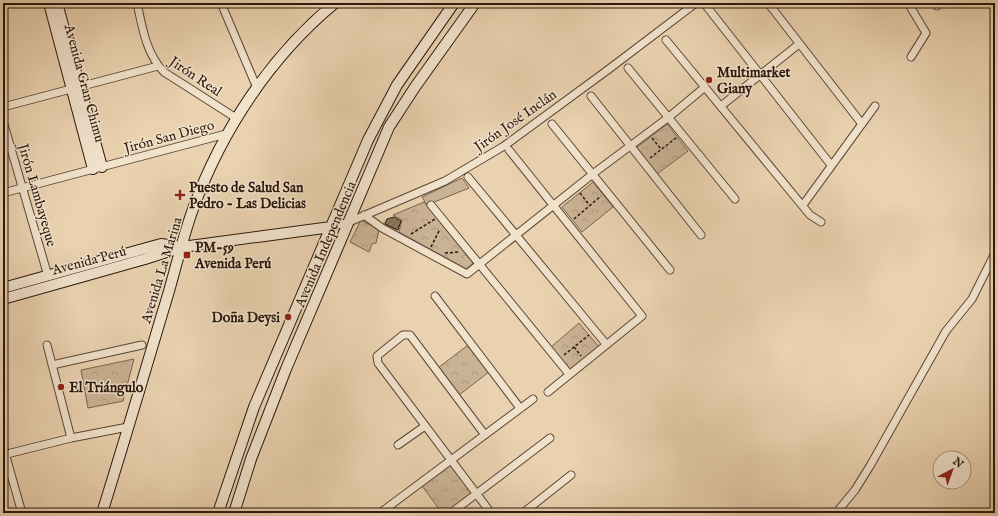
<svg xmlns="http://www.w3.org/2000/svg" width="998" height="516" viewBox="0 0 998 516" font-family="'IM FELL English',serif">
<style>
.grass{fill:url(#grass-tufts);stroke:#7a6450}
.park{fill:url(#park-crowns);stroke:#7a6450}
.pitch{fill:#cab294;stroke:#7a6450}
.building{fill:url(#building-hatch);stroke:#2b170c;filter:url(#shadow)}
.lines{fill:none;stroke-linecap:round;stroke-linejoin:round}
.street-casing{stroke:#5b4635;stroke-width:9}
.secondary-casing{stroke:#2b170c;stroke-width:12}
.path{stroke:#2b170c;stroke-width:1.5;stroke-dasharray:3 2;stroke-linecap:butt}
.street{stroke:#f1e2cc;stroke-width:7}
.secondary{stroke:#f1e2cc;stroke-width:10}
.poi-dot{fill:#8f2418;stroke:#f1e2cc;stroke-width:1.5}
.labels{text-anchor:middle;stroke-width:3;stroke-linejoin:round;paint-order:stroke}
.poi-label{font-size:14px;font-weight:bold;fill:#2b170c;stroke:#f1e2cc;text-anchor:start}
.street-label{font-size:14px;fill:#2b170c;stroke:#f1e2cc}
</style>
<defs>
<pattern id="grass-tufts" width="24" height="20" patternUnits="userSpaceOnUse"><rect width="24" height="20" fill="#cab294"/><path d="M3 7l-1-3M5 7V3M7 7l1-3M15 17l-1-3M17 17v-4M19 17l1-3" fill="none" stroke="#ae987e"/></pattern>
<pattern id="park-crowns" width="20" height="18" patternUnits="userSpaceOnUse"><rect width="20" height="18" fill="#cab294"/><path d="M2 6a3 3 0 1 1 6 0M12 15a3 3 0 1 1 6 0" fill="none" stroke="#ae987e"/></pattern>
<pattern id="building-hatch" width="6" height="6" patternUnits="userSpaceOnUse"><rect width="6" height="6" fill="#8e7861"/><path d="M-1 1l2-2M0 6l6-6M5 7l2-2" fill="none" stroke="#74614e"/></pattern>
<filter id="shadow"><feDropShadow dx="-2" dy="2" stdDeviation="1" flood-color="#0004"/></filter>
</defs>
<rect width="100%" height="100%" fill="#ead2b0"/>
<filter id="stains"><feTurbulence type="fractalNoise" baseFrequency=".005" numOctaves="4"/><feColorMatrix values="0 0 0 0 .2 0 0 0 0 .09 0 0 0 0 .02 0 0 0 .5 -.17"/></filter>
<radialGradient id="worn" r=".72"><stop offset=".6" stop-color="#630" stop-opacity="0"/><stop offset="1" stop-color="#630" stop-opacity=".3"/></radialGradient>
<path class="grass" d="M361,220L379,230L376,243L372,244L369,252L350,242Z"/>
<path class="park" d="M667,124L688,151L657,174L636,148Z
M593,182L613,207L582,232L562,207Z
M424,202L473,263L466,269L399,232L402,220L393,215Z
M579,323L599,347L569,371L551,347Z
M468,345L489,372L459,395L438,368Z
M134,359L123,401L88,408L81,370Z
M451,464L472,494L446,513H442L422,486Z"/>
<path class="pitch" d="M462,178L469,188L427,205L422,197Z"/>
<path class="building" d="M394,217L401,221L398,230L385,224L387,219Z"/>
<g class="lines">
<g class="street-casing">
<path id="street" d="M137,3C142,26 146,54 164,72L236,118
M221,3L257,88
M704,3L831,165
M768,3L862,124
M908,3L926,33L911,57
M937,6L940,3
M666,40L810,215L821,222
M628,68L735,199
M591,96L701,235
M721,106L799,44
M3,107L158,66
M3,121L48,276
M552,124L670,270
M509,150L642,316L548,392
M468,177L606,344
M3,193L226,134
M431,205L569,374
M803,205L875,106
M364,215L382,228L467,274L594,173L669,117L705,87
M331,227L349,222L445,181L504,146L609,69L696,3
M435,296L520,408
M47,345L71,438
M52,365L142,345
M485,435L410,335H403L377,356L378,363L491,513
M398,445L425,426
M3,446L22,513
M3,455L71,438L128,427
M380,513L533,399
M451,513L550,438
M523,513L571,475
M836,513L855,490L870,466L946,331L972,299L995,253"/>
</g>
<g class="secondary-casing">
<path id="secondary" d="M49,3L93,169
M57,3L102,167
M3,288L161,244L180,247
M3,299L145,259L182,247L331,227
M102,513C123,446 143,378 163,311C174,277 181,242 193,209C222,130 270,57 335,3
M218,513L254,407L368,140L397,85L454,3
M234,513L251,459L286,369L389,127L415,87L475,3"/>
</g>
<path class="path" d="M652,138L661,149
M650,158L676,138
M580,193L590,206
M574,219L601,196
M411,234L435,219
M431,247L440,229
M445,253L459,252
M574,347L581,356
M564,355L589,335
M987,513L995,504"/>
<use href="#street" class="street"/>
<use href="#secondary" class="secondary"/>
</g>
<g class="poi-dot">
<circle cx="709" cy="80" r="4"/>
<path d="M178 189h4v4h4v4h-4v4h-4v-4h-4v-4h4z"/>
<rect x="183" y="251" width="8" height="8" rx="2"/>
<circle cx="288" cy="317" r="4"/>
<circle cx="61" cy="387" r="4"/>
</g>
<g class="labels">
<g class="poi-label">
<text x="717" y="77">Multimarket<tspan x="717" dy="16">Giany</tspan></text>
<text x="189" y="192">Puesto de Salud San<tspan x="189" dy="16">Pedro - Las Delicias</tspan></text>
<text x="195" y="252">PM-59<tspan x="195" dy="16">Avenida Perú</tspan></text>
<text x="280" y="322" text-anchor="end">Doña Deysi</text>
<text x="69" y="392">El Triángulo</text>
</g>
<g class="street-label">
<text transform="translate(196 76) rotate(34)" y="5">Jirón Real</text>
<text transform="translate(85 83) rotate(75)" y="5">Avenida Gran Chimu</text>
<text transform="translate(515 120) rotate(-35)" y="5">Jirón José Inclán</text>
<text transform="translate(169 136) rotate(-15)" y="5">Jirón San Diego</text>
<text transform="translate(38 195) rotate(74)" y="5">Jirón Lambayeque</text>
<text transform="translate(325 244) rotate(-67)" y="5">Avenida Independencia</text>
<text transform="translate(89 260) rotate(-15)" y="5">Avenida Perú</text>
<text transform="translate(161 270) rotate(-73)" y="5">Avenida La Marina</text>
</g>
</g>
<rect width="998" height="516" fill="none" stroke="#ead2b0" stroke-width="16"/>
<rect x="4" y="4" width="990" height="508" fill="none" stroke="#2b170c" stroke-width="2"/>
<rect x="8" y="8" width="982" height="500" fill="none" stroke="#2b170c"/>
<g transform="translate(952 470) rotate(41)"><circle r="19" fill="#f1e2cc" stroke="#a2917f"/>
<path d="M0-3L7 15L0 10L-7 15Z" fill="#8f2418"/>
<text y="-6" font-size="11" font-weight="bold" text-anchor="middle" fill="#2b170c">N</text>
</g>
<rect width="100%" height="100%" filter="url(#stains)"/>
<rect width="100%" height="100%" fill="url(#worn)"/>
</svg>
